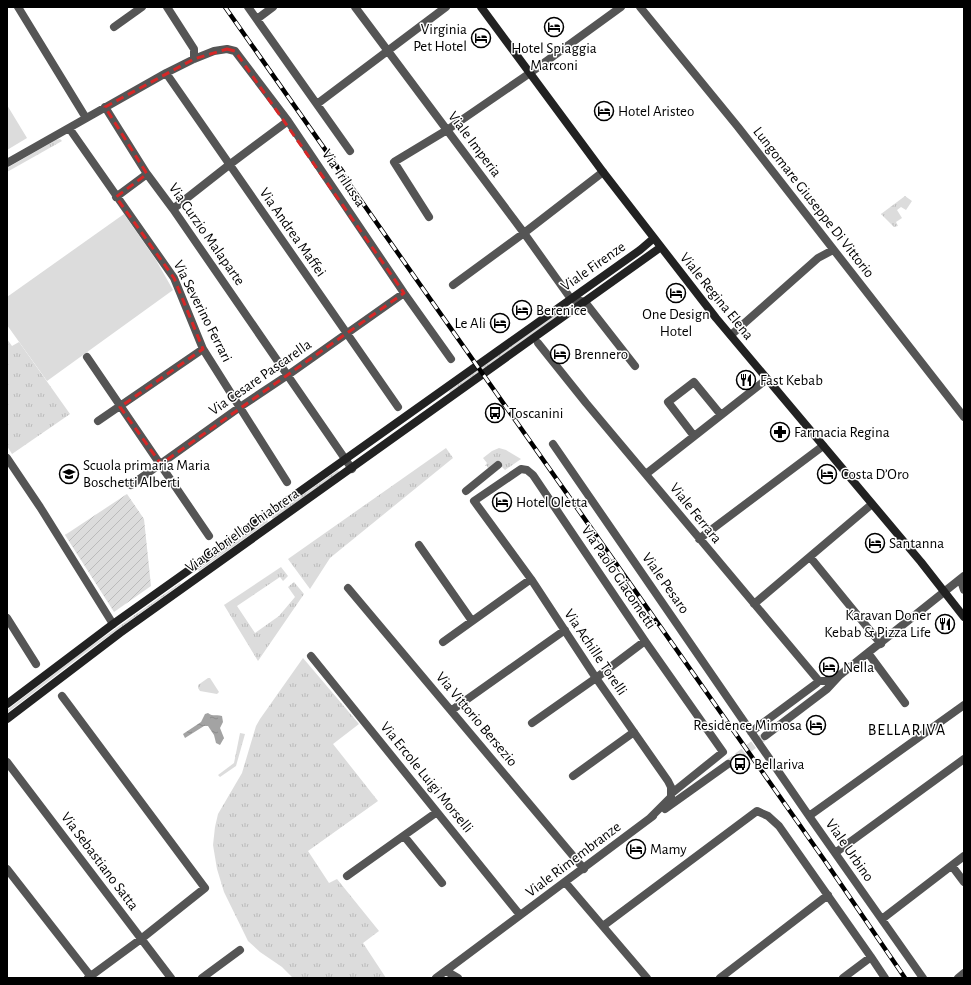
<svg xmlns="http://www.w3.org/2000/svg" width="971" height="985" viewBox="0 0 971 985" font-family="'Alegreya Sans',sans-serif">
<style>
.grass{fill:url(#grass-tufts)}
.garden{fill:url(#garden-furrows)}
.pitch{fill:#dcdcdc}
.water{fill:url(#water-ripples)}
.lines{fill:none;stroke-linecap:round;stroke-linejoin:round}
.street-tunnel{stroke:#d9d9d9;stroke-width:8;stroke-dasharray:8 4;stroke-linecap:butt}
.street{stroke:#555;stroke-width:8}
.secondary{stroke:#222;stroke-width:8}
.rail-casing{stroke:#000;stroke-width:4.5}
.rail{stroke:#fff;stroke-width:3;stroke-dasharray:9;stroke-linecap:butt}
.marked{fill:none;stroke:#d62828;stroke-width:3;stroke-dasharray:8 5;stroke-linejoin:round}
.labels{text-anchor:middle;stroke-width:3;stroke-linejoin:round;paint-order:stroke}
.poi-label{font-size:15px;fill:#000;stroke:#fff;text-anchor:start}
.street-label{font-size:15px;fill:#000;stroke:#fff}
.neighbourhood-label{font-size:16px;letter-spacing:1px;fill:#000;stroke:#fff}
</style>
<defs>
<pattern id="grass-tufts" width="24" height="20" patternUnits="userSpaceOnUse"><rect width="24" height="20" fill="#dcdcdc"/><path d="M3 7l-1-3M5 7V3M7 7l1-3M15 17l-1-3M17 17v-4M19 17l1-3" fill="none" stroke="#bbb"/></pattern>
<pattern id="garden-furrows" width="10" height="10" patternUnits="userSpaceOnUse"><rect width="10" height="10" fill="#dcdcdc"/><path d="M-1 1l2-2M0 10L10 0M9 11l2-2" fill="none" stroke="#bbb"/></pattern>
<pattern id="water-ripples" width="26" height="14" patternUnits="userSpaceOnUse"><rect width="26" height="14" fill="#a3a3a3"/><path d="M2 4q2-2 4 0t4 0M15 11q2-2 4 0t4 0" fill="none" stroke="#8b8b8b"/></pattern>
</defs>
<rect width="100%" height="100%" fill="#fff"/>
<path class="grass" d="M56,140L60,139L62,141L7,172V168Z
M905,196L912,201L906,210L901,207L897,210L902,218L896,222L898,226L894,227L881,214Z
M567,306L569,308L450,393L449,391Z
M7,339L12,346L19,342L70,414L12,454L7,446Z
M446,448L453,458L330,558L310,589L288,559Z
M499,448L506,450L521,459L505,470L497,462L489,470L487,466H485L487,463L483,458L492,451Z
M338,470L339,472L273,519L271,517Z
M267,520L268,522L199,571L198,570Z
M281,567L288,576L283,581L280,577L237,606L255,633L279,616L295,597L288,587L294,582L304,594L258,661L224,605Z
M180,583L181,584L85,653L7,713V710L84,651Z
M303,658L359,724L333,744L378,801L308,851L329,883L337,879L379,931L363,943L386,978H293L282,967L260,952L248,941L224,892L217,869L213,845L215,827L218,814L242,773L256,726L260,719Z
M208,678H210L219,692L217,694L200,691L198,688V685Z
M240,733L245,734L236,766L220,777L218,775L234,763Z"/>
<path class="garden" d="M127,494L144,519L151,586L114,612L65,535Z"/>
<path class="pitch" d="M7,105L27,138L7,150Z
M124,214L156,260L173,290L47,381L7,325V297Z"/>
<path class="water" d="M208,713C213,717 217,714 222,716L223,722L220,728L224,738L220,745L216,743L214,735L208,726H204L185,738L183,734L201,722L205,714Z"/>
<g class="lines">
<path class="street-tunnel" d="M728,764L765,736"/>
<path class="street" d="M18,7L86,118
M167,7L194,49V59
M248,7L350,151
M355,7L524,233L571,299L585,302L635,366
M640,7L738,127L964,417
M257,19L273,7
M114,27L142,7
M166,73L398,407
M317,104L446,7
M105,107L147,174L173,209L352,469
M69,128L174,278L203,349L287,482
M7,163L166,73L194,59L214,51L227,49L235,51L288,121L404,293L451,359
M116,197L147,174
M173,209L229,165L288,121
M429,217L394,162L447,130L530,73L621,7
M453,285L524,233L603,172
M731,335L818,258L833,250
M538,343L586,403L819,681H829L840,675
M87,357L209,536
M98,421L203,349
M694,436L668,402L694,382L721,415
M553,444L809,816L923,978
M7,458L40,507L113,624
M646,474L767,379
M131,485L240,407L288,375L404,293
M466,491L498,465
M699,539L823,446
M419,545L472,621
M810,557L881,644
M964,579L962,584L964,590
M348,588L584,869
M754,604L872,504
M7,618L36,664
M443,642L531,579
M868,653L905,703
M311,656L520,915
M62,696L205,888L141,939L88,978
M452,710L565,630
M532,723L596,678L645,641
M751,732L817,683
M765,736L827,689L840,675L964,576
M7,762L171,978
M573,776L634,732
M665,809L728,764
M809,816L964,705
M650,818L671,797V787L668,781L596,678L531,579L474,501L521,469L527,470L533,475L645,641L723,752L672,793
M404,836L442,883
M835,853L964,759
M952,866L964,882
M7,869L92,978
M347,876L437,812
M565,882L647,978
M882,919L964,856
M603,926L757,811L768,816L779,826L871,957L885,978
M446,971L458,978
M202,978L240,950
M436,978L653,816
M720,978L828,895
M843,978L871,957
M958,978L964,973"/>
<path class="secondary" d="M481,7L603,172L716,318L921,562L964,617
M7,704L113,624L640,250L654,238
M7,719L120,633L661,247"/>
<g class="rail-casing">
<path id="rail" d="M225,7L825,861L905,978"/>
</g>
<use href="#rail" class="rail"/>
</g>
<path class="marked" d="M227,49L235,51L404,293L161,464L120,407L203,349L174,278L116,197L147,174L105,107L194,59Z"/>
<defs>
<g id="hotel-ring" transform="scale(1)"><circle r="9.5" fill="#fff" stroke="#000" stroke-width="1.5"/><path d="M-6-4.5h1.5V1H6V5H4.5V3h-9V5H-6ZM-4 0a1.8 1.8 0 1 1 3.6 0ZM.5 0V-2.5h3Q6-2.5 6 0Z" fill="#000"/></g>
<g id="restaurant-ring" transform="scale(1)"><circle r="9.5" fill="#fff" stroke="#000" stroke-width="1.5"/><path d="M-5-6h1v4h1v-4h1v4h1v-4h1v5L-1.5 .5V6h-2V.5L-5-1ZM5-6V6H3V1.5H1.5Q1.5-4 5-6Z" fill="#000"/></g>
<g id="bus-ring" transform="scale(1)"><circle r="9.5" fill="#fff" stroke="#000" stroke-width="1.5"/><path d="M-5-6H5V4H4V6H2V4H-2V6H-4V4H-5ZM-3.5-4V0h7V-4ZM-3.5 1.2v1.5H-2V1.2ZM2 1.2v1.5H3.5V1.2Z" fill="#000"/></g>
<g id="pharmacy-ring" transform="scale(1)"><circle r="9.5" fill="#fff" stroke="#000" stroke-width="1.5"/><path d="M-2-6h4v4h4v4h-4v4h-4v-4h-4v-4h4Z" fill="#000"/></g>
<g id="school-ring" transform="scale(1)"><circle r="9.5" fill="#fff" stroke="#000" stroke-width="1.5"/><path d="M0-5L7-2L0 1L-7-2ZM-4 1L0 2.5L4 1V4Q0 6-4 4Z" fill="#000"/></g>
</defs>
<g fill-rule="evenodd">
<use href="#hotel-ring" x="554" y="27"/>
<use href="#hotel-ring" x="481" y="38"/>
<use href="#hotel-ring" x="604" y="111"/>
<use href="#hotel-ring" x="676" y="293"/>
<use href="#hotel-ring" x="522" y="310"/>
<use href="#hotel-ring" x="500" y="323"/>
<use href="#hotel-ring" x="560" y="354"/>
<use href="#restaurant-ring" x="746" y="380"/>
<use href="#bus-ring" x="495" y="413"/>
<use href="#pharmacy-ring" x="780" y="432"/>
<use href="#school-ring" x="69" y="474"/>
<use href="#hotel-ring" x="827" y="474"/>
<use href="#hotel-ring" x="502" y="502"/>
<use href="#hotel-ring" x="875" y="543"/>
<use href="#restaurant-ring" x="945" y="624"/>
<use href="#hotel-ring" x="829" y="667"/>
<use href="#hotel-ring" x="816" y="725"/>
<use href="#bus-ring" x="740" y="764"/>
<use href="#hotel-ring" x="636" y="849"/>
</g>
<g class="labels">
<g class="poi-label">
<text x="467" y="34" text-anchor="end">Virginia<tspan x="467" dy="17">Pet Hotel</tspan></text>
<text x="554" y="53" text-anchor="middle">Hotel Spiaggia<tspan x="554" dy="17">Marconi</tspan></text>
<text x="618" y="116">Hotel Aristeo</text>
<text x="536" y="315">Berenice</text>
<text x="676" y="319" text-anchor="middle">One Design<tspan x="676" dy="17">Hotel</tspan></text>
<text x="486" y="328" text-anchor="end">Le Ali</text>
<text x="574" y="359">Brennero</text>
<text x="760" y="385">Fast Kebab</text>
<text x="509" y="418">Toscanini</text>
<text x="794" y="437">Farmacia Regina</text>
<text x="83" y="470">Scuola primaria Maria<tspan x="83" dy="17">Boschetti Alberti</tspan></text>
<text x="841" y="479">Costa D’Oro</text>
<text x="516" y="507">Hotel Oletta</text>
<text x="889" y="548">Santanna</text>
<text x="931" y="620" text-anchor="end">Karavan Doner<tspan x="931" dy="17">Kebab &amp; Pizza Life</tspan></text>
<text x="843" y="672">Nella</text>
<text x="802" y="730" text-anchor="end">Residence Mimosa</text>
<text x="754" y="769">Bellariva</text>
<text x="650" y="854">Mamy</text>
</g>
<g class="street-label">
<text transform="translate(475 144) rotate(53)" y="5">Viale Imperia</text>
<text transform="translate(344 178) rotate(56)" y="5">Via Trilussa</text>
<text transform="translate(814 202) rotate(52)" y="5">Lungomare Giuseppe Di Vittorio</text>
<text transform="translate(293 232) rotate(55)" y="5">Via Andrea Maffei</text>
<text transform="translate(207 234) rotate(55)" y="5">Via Curzio Malaparte</text>
<text transform="translate(593 266) rotate(-35)" y="5">Viale Firenze</text>
<text transform="translate(717 296) rotate(51)" y="5">Viale Regina Elena</text>
<text transform="translate(203 311) rotate(63)" y="5">Via Severino Ferrari</text>
<text transform="translate(260 377) rotate(-35)" y="5">Via Cesare Pascarella</text>
<text transform="translate(696 513) rotate(51)" y="5">Viale Ferrara</text>
<text transform="translate(242 530) rotate(-35)" y="5">Via Gabriello Chiabrera</text>
<text transform="translate(619 577) rotate(56)" y="5">Via Paolo Giacometti</text>
<text transform="translate(666 583) rotate(55)" y="5">Viale Pesaro</text>
<text transform="translate(596 652) rotate(56)" y="5">Via Achille Torelli</text>
<text transform="translate(477 719) rotate(50)" y="5">Via Vittorio Bersezio</text>
<text transform="translate(427 777) rotate(51)" y="5">Via Ercole Luigi Morselli</text>
<text transform="translate(850 850) rotate(55)" y="5">Viale Urbino</text>
<text transform="translate(573 859) rotate(-37)" y="5">Viale Rimembranze</text>
<text transform="translate(100 861) rotate(53)" y="5">Via Sebastiano Satta</text>
</g>
<g class="neighbourhood-label">
<text x="907" y="735">BELLARIVA</text>
</g>
</g>
<rect width="971" height="985" fill="none" stroke="#000000" stroke-width="16"/>
</svg>
